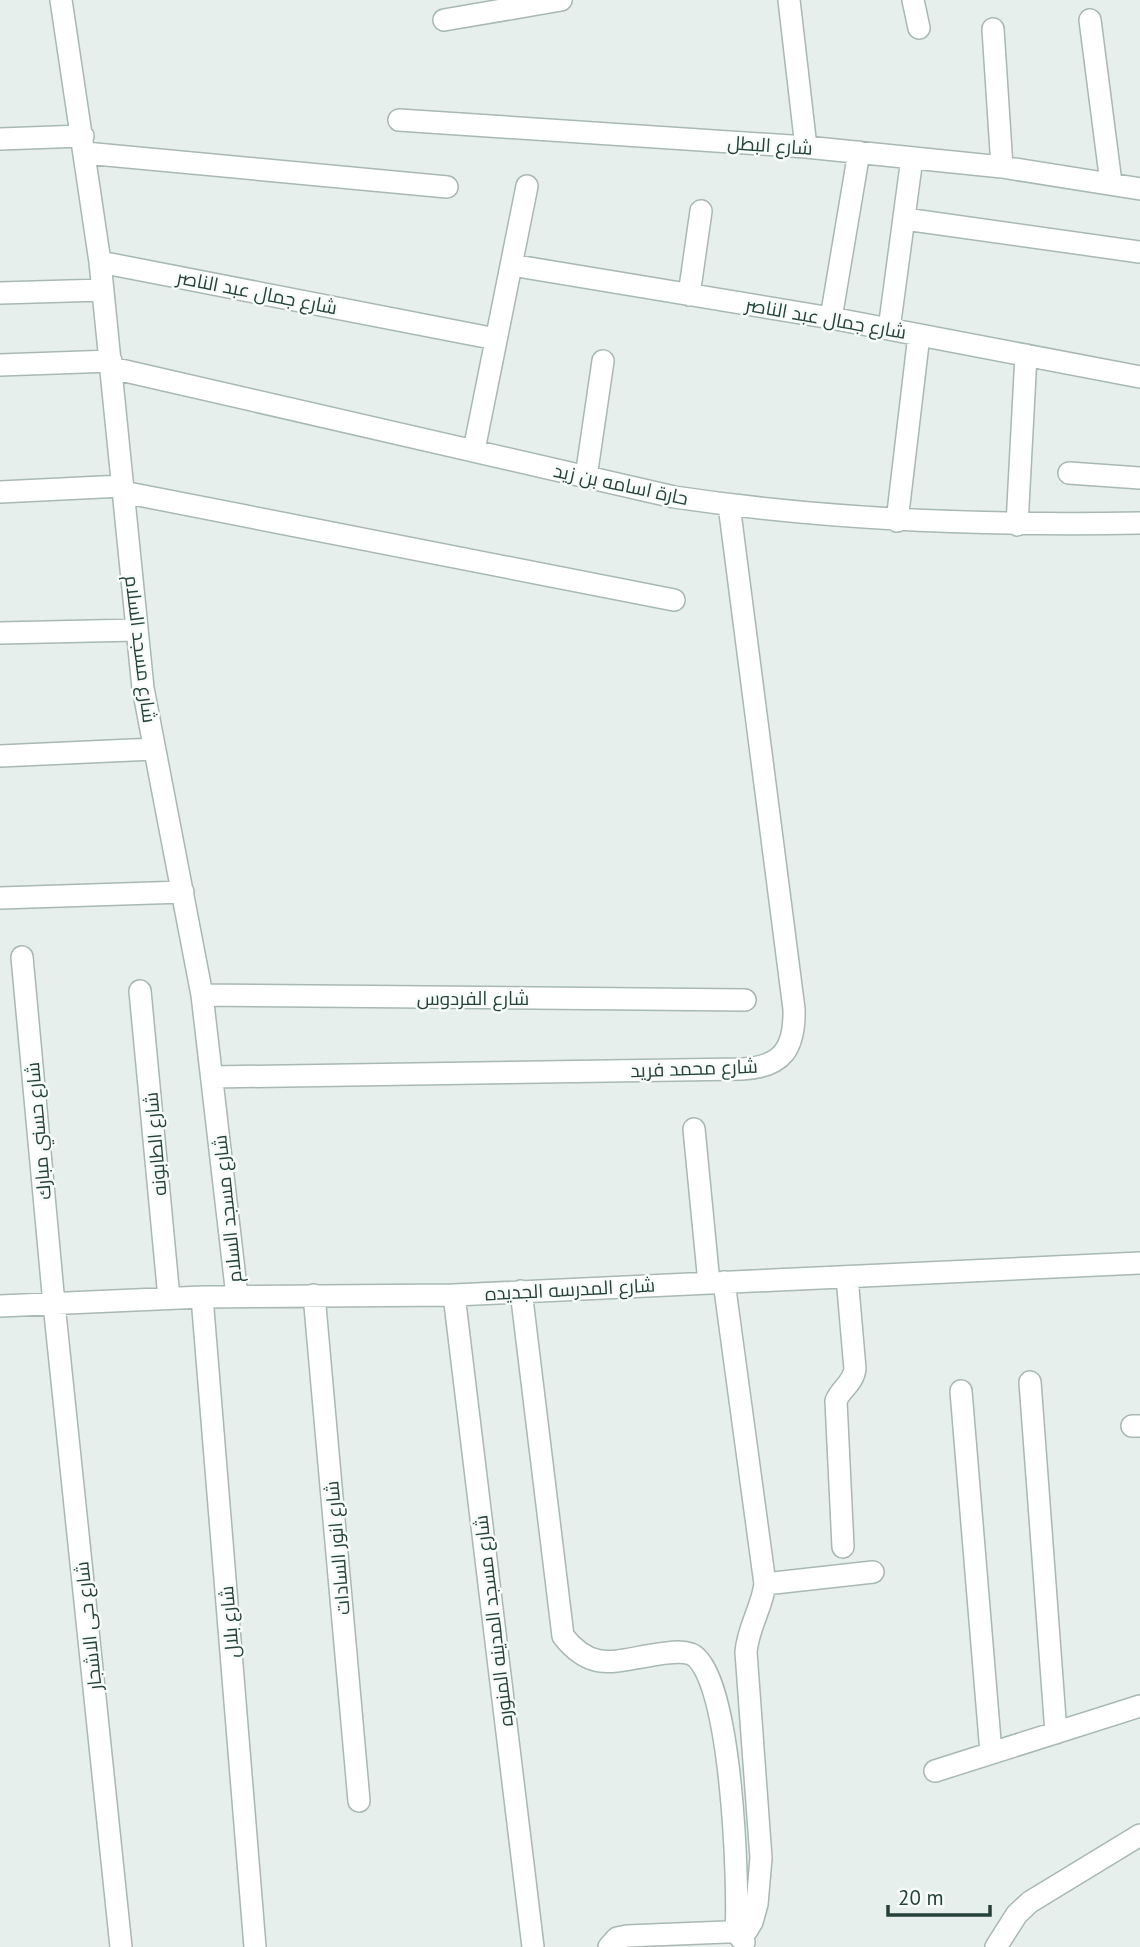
<svg xmlns="http://www.w3.org/2000/svg" width="1140" height="1947" viewBox="0 0 1140 1947" font-family="'PT Sans',Cairo,sans-serif">
<style>
.lines{fill:none;stroke-linecap:round;stroke-linejoin:round}
.minor-casing{stroke:#a8b8b2;stroke-width:24}
.minor{stroke:#fff;stroke-width:21}
.labels{text-anchor:middle;stroke-width:5;stroke-linejoin:round;paint-order:stroke}
.street-label{font-size:19px;fill:#24423a;stroke:#f7fbf9}
</style>
<rect width="100%" height="100%" fill="#e6efeb"/>
<g class="lines">
<g class="minor-casing">
<path id="minor" d="M61,0L100,262L143,688L202,995L237,1296
M789,0L806,147
M913,0L919,28
M444,20L561,0
M1090,20L1111,183
M993,29L1002,167
M399,120L806,147L1002,167L1140,189
M0,139L83,136
M85,153L447,187
M905,219L1140,252
M100,262L496,339
M511,265L831,318L1140,377
M0,293L103,290
M689,295L701,211
M831,318L859,152
M889,329L912,158
M0,365L111,361
M112,368L674,497C829,520 984,526 1140,523
M474,450L527,186
M1069,473L1140,478
M586,477L603,361
M0,492L122,486
M123,492L674,600
M897,521L919,335
M1017,525L1026,355
M0,633L137,630
M0,756L154,749
M0,898L183,892
M22,957L54,1304L121,1947
M140,991L169,1298
M202,995L745,1000
M213,1077L742,1069C783,1067 795,1048 794,1009L729,505
M694,1129L709,1283
M724,1282L765,1584C762,1608 748,1627 746,1652L761,1858L757,1904L752,1922L742,1938
M521,1291L563,1636C593,1674 616,1660 659,1654C669,1653 680,1650 691,1654C732,1671 739,1888 736,1932
M314,1295L359,1801
M454,1295L533,1947
M202,1297L255,1947
M0,1306L202,1297L454,1295L1140,1263
M1030,1382L1056,1733
M961,1391L991,1753
M1132,1426H1140
M843,1547L836,1401C841,1388 853,1384 855,1369L847,1277
M765,1584L873,1572
M935,1771L1140,1706
M609,1947L617,1938L627,1936L726,1932H736L744,1942
M996,1947L1017,1914L1030,1902L1140,1835"/>
</g>
<use href="#minor" class="minor"/>
</g>
<g class="labels">
<g class="street-label">
<text transform="translate(770 145) rotate(4)" y="7">شارع البطل</text>
<text transform="translate(257 292) rotate(11)" y="7">شارع جمال عبد الناصر</text>
<text transform="translate(826 318) rotate(10)" y="7">شارع جمال عبد الناصر</text>
<text transform="translate(621 484) rotate(12)" y="7">حارة اسامه بن زيد</text>
<text transform="translate(141 649) rotate(83)" y="7">شارع مسجد السلام</text>
<text x="473" y="1005">شارع الفردوس</text>
<text transform="translate(694 1068) rotate(-2)" y="7">شارع محمد فريد</text>
<text transform="translate(38 1131) rotate(-95)" y="7">شارع حسني مبارك</text>
<text transform="translate(155 1144) rotate(-95)" y="7">شارع الطابونه</text>
<text transform="translate(227 1209) rotate(-96)" y="7">شارع مسجد السلام</text>
<text transform="translate(570 1289) rotate(-3)" y="7">شارع المدرسه الجديده</text>
<text transform="translate(337 1548) rotate(-95)" y="7">شارع انور السادات</text>
<text transform="translate(493 1621) rotate(-97)" y="7">شارع مسجد المدينه المنوره</text>
<text transform="translate(229 1622) rotate(-95)" y="7">شارع بلال</text>
<text transform="translate(88 1626) rotate(-96)" y="7">شارع حى الاشجار</text>
</g>
</g>
<path d="M888 1905v10h102v-10" fill="none" stroke="#24423a" stroke-width="3.5"/>
<text x="898" y="1905" font-size="21" fill="#24423a" stroke="#f7fbf9" stroke-width="5" paint-order="stroke">20 m</text>
</svg>
